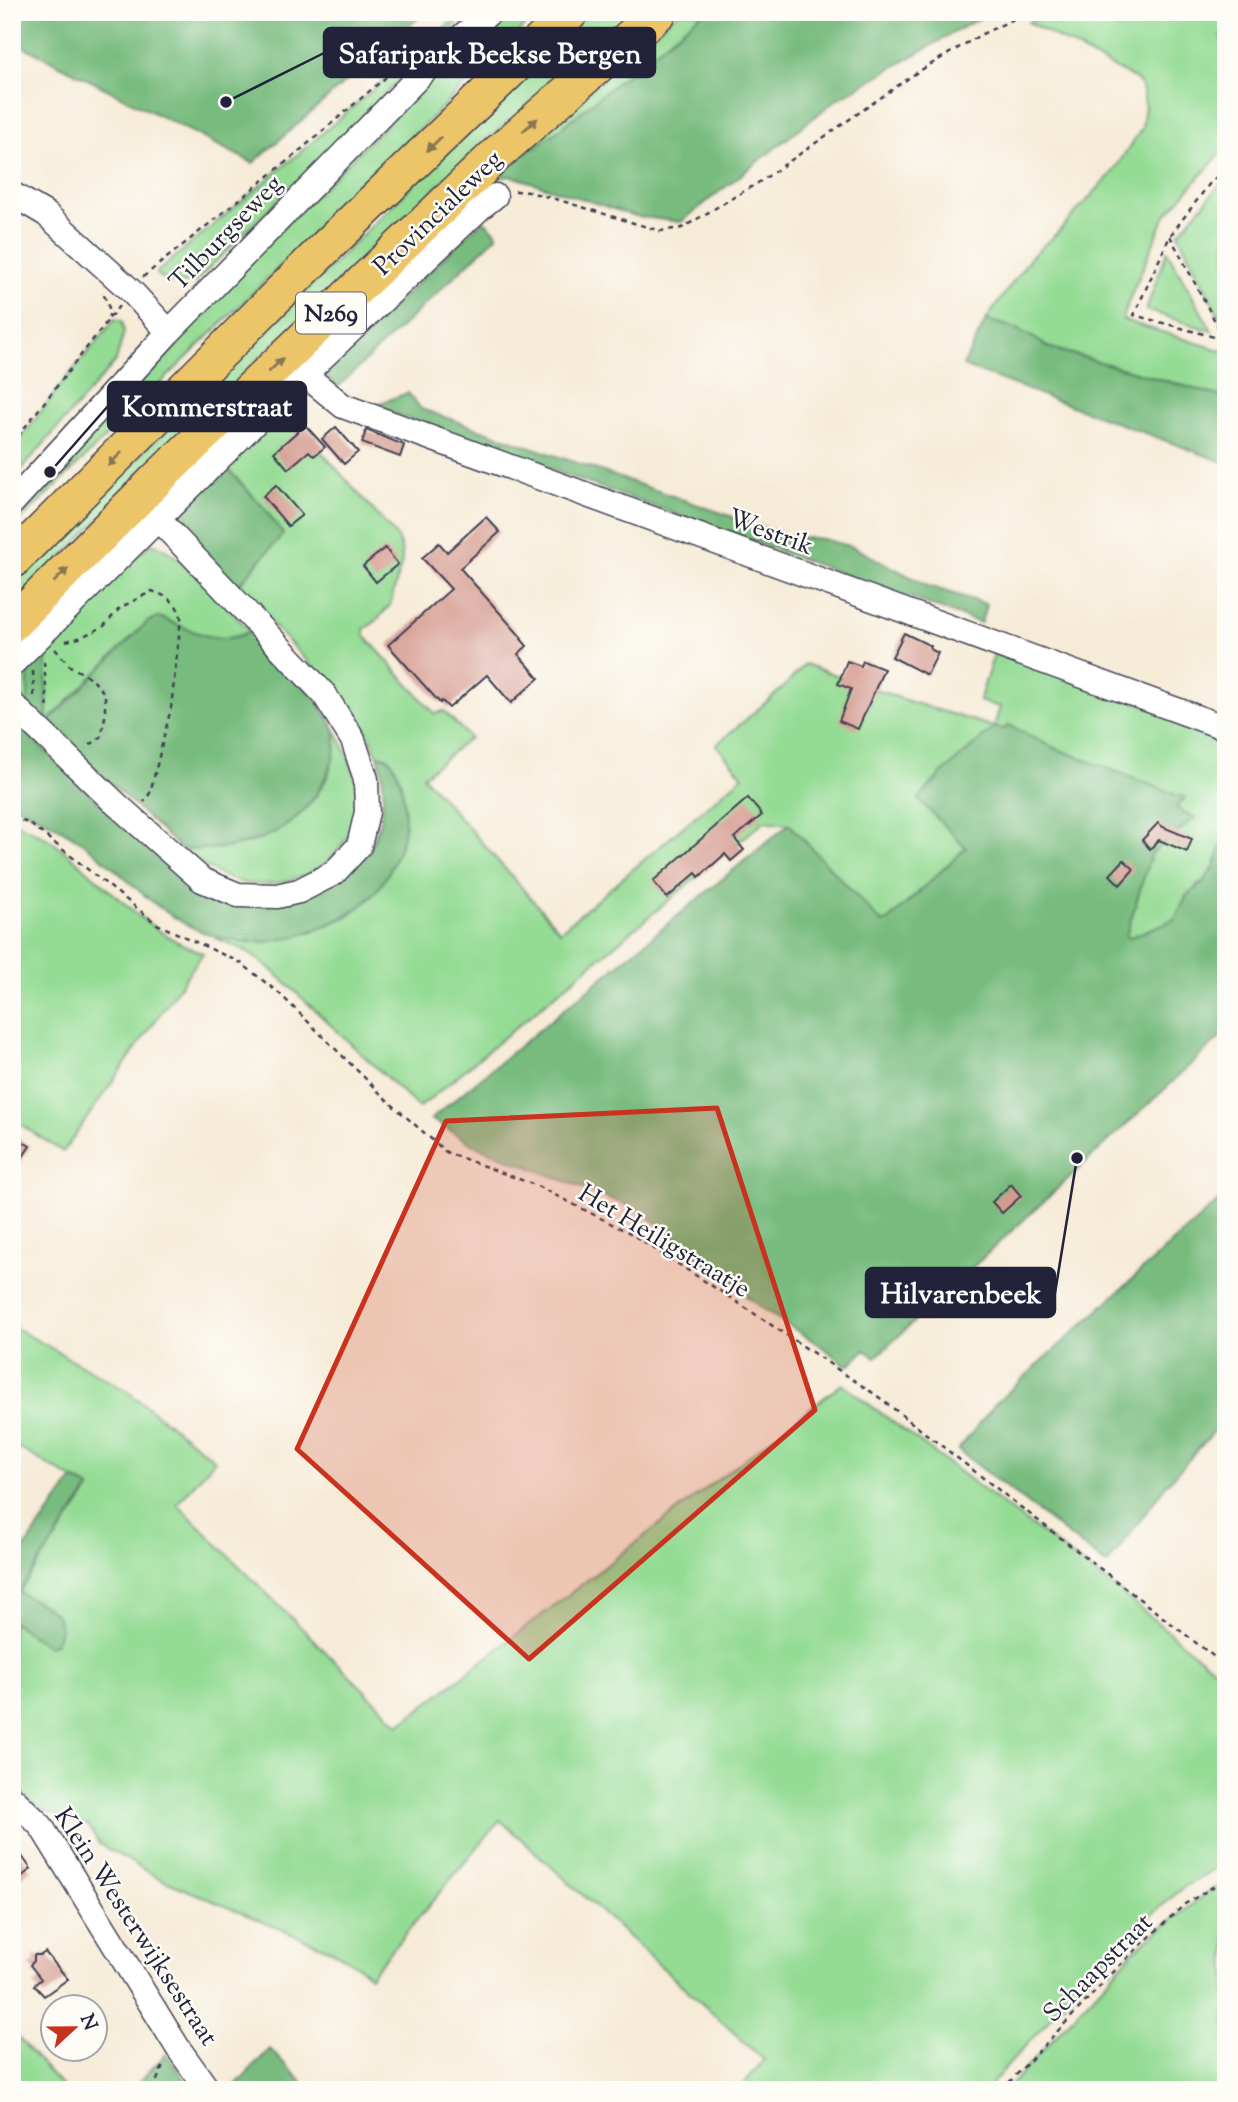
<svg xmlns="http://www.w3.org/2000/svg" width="1238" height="2102" viewBox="0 0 1238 2102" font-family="'Sorts Mill Goudy',serif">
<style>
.green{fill:#94db94;stroke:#5b7e68;stroke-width:2}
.forest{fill:#77bb7e;stroke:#4c6e5c;stroke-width:2}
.building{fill:#d59b91}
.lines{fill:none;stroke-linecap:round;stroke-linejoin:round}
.minor-casing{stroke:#424052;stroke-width:27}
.highway-casing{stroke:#424052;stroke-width:38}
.path{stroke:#424052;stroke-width:2.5;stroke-dasharray:5 5;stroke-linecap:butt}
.minor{stroke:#fff;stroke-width:24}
.highway{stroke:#edc569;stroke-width:35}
.oneway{fill:#887452}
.marked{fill:#c8321e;fill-opacity:0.2;stroke:#c8321e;stroke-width:5;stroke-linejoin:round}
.labels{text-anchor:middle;stroke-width:5;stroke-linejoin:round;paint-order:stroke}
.shield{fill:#fdfcf7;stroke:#646373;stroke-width:2}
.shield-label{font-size:24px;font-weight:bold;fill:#22223b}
.street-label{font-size:26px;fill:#22223b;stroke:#fdfcf7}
.leader{fill:none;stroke:#22223b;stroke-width:2.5}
.callout-dot{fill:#22223b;stroke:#fdfcf7;stroke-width:2.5}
.callout{fill:#22223b;stroke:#22223b;stroke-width:2.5}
.callout-label{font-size:28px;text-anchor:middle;font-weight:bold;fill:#fff}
</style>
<rect width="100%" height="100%" fill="#fdfcf7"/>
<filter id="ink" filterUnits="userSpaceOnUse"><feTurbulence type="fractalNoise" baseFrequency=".0143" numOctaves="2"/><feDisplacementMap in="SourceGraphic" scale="14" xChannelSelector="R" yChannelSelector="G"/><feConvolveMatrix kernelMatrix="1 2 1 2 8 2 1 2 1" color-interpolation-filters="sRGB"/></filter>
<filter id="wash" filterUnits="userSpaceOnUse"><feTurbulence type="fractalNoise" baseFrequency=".00686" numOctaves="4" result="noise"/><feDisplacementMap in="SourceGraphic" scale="28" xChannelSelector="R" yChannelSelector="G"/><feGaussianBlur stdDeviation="1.57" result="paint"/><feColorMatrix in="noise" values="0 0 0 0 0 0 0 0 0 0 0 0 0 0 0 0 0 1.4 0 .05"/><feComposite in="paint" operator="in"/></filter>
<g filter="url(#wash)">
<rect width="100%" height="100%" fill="#f6ebd7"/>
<path class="green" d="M463,12H469L195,282L176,284L157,275V272L310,144Z
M499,12H539L12,529V520L242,268Z
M587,12H635L473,152L250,367L12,607V583Z
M678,12H704L556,132L496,172Z
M1051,12H1226V27L1220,36L1226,46V147L1165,216L1127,305L1123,320L1226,352V398L1047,347C1028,332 1010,326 986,320L1031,257L1057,233L1113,172L1142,128L1145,105L1143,90L1137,80L1028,22Z
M1226,178V330L1178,234Z
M1167,251L1212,331L1146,310Z
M115,319L122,321L124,332L116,361L12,480V451L60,386Z
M282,407L396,536L401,547L402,561L390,605L375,622L364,629L365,636L435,714L444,711L470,738L423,776L560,931L743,776L716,745L785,686L805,664L905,700L994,727L1000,707L979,701L995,651L1226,734V866L1222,877L1197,885L1172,924L1133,945L1122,931L946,821L970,844L889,920L882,924L789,824L764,821L419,1108L269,967L244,950L215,938L269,942L311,932L349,916L383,883L388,758L378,755L368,733L357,714L237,587L283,534L265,509L223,464Z
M151,543C180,551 227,608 250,631C221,649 187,628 159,617L147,622L46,723V642Z
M28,661V706L12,691V677Z
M329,719C343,745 357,768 358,799C359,822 340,855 320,867C302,879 274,886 253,884C226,882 202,865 181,849C233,851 273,844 309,804C318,794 327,780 331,767C334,753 330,733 329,719Z
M12,821C25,827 39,833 51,841C103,877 141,932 203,953L63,1152L12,1119V902L14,889L12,888Z
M12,1326L127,1391L215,1460L177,1504L399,1725L842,1384L1120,1592L1226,1679V1862L1184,1887L1114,1947L986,2090H738L764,2060L500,1820L370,1976L359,1967L333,1951L163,1880L99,1844L89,1826L37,1808L12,1784V1621L47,1646L52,1611L19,1592L90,1489L12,1444Z
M1226,1882V2090H1006L1136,1949L1210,1890Z
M12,2031L65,2090H12Z"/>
<path class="forest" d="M12,12H425L253,163L12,41Z
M704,12H990L836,100L681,222L635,216L512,176L488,179L556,132Z
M483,220L496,232L497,236L338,387L329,379L325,371Z
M986,320C1010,326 1028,332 1047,347L1226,398V463L963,366Z
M408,393L421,409L788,536L823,539L853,547L928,586L986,604L981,623L372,406Z
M223,464L265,509L283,534L237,587C221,570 170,529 185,504C195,489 211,477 223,464Z
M159,617C187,628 220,649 250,631C273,655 327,703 335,733C338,746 333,762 327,774C300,837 244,851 181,849L28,706V661L46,642L47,723L147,622Z
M12,719L140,841L173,869L256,905L369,852C383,820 388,790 378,755L388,758C404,773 408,818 402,839C388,885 369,908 324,926C255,956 199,943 143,894C125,879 109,863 91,849C67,830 40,817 12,804Z
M1009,725L1050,746L1185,798L1176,808L1195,818L1151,854L1126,936L1128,938L1175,919L1187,895L1202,884L1215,866L1226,829V1032L876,1357L865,1350L848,1366L821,1346L761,1308L647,1215L631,1207L476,1146L431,1119L789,824L882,923L889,920L966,848L920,801L919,798L941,774L995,727L1004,729Z
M1226,1194V1418L1167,1484L1107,1565L958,1450L995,1404Z
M73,1479L90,1488L19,1592C31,1600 56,1608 60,1622C62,1629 57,1638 55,1644L47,1646L12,1621V1566Z
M270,2049L310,2090H231Z
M166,2054L192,2090H131Z"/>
<g id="blocks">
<path class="building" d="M305,425L325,447L314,456L309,451L288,469L274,452Z
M336,427L358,452L344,464L322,439Z
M366,430L404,445L400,457L362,443Z
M276,485L302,515L288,526L263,496Z
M486,517L500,532L460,568L522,638L521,639L527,646L518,654L539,678L511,703L487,675L449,708L442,701L440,703L388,645L451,589L422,558L439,543L447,552Z
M385,548L398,564L376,582L363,566Z
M904,633L931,646L930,649L938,653L927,675L892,657Z
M847,661L861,666L863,661L884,669L858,729L839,721L851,689L838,684Z
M748,798L762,815L734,838L744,850L731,861L725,854L699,877L696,873L667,898L653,881Z
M1158,823L1163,827L1192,839L1187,852L1159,840L1150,849L1142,840Z
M1124,860L1134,869L1120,885L1110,875Z
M12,1135L30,1146L12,1173Z
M1011,1184L1021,1196L1002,1213L992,1202Z
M12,1842L31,1869L12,1884Z
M45,1952L68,1979L44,1996L34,1985L41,1979L30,1965L34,1961V1955H41Z"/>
</g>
</g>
<g filter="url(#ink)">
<use href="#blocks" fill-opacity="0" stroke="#424052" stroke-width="2"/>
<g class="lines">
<g class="minor-casing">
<path id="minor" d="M12,194L46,214L131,291L169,332
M304,374L343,406L1226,728
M12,503L169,332L437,58L490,12
M12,664L284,394L480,208L495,196
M12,704L114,802L202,880L238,895L277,896L299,891L334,873L359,846L367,812L366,779L353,740L324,694L158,519
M12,1798L41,1826L178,2048L208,2090"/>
</g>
<g class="highway-casing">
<path id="highway" d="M12,561L328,245L571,12
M12,624L155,481L499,152L659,12"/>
</g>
<path class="path" d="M515,191L529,192L559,200L660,231L682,228L761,181L916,73L982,34L1029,12
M1170,236L1225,340L1134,315L1170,236L1210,183L1226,168
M143,277L291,158L392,72
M104,295L109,308V318
M12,444L119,306
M66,641L79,638L103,627L120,608L152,591C168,597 177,601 181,618L171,708L150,793L144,802
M55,649L70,666L92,679L105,694V717L101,737L86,748
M44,662L48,711
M33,671L34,696
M12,818L29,823L157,924L241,963L280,994L388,1101L446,1152L535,1185L630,1233L737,1302L876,1395L1226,1666
M153,2090L164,2063
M1002,2090L1123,1962L1185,1904L1226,1879"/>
<use href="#minor" class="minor"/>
<use href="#highway" class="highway"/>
</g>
<defs><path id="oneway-solid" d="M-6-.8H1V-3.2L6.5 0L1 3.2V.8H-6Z" transform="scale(1.75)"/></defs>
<g class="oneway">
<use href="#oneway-solid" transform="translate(530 125) rotate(-41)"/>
<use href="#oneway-solid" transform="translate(434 144) rotate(136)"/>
<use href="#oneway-solid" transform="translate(276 365) rotate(-44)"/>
<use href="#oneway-solid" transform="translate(115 459) rotate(135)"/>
<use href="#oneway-solid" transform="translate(61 575) rotate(-45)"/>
</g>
</g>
<path class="marked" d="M717,1108L815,1410L529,1659L297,1449L446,1121Z"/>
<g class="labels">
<rect class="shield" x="296" y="292.5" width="70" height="41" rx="5"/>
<g class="shield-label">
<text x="331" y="321">N269</text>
</g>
<g class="street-label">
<text transform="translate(437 212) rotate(-44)" y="9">Provincialeweg</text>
<text transform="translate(225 232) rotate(-46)" y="9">Tilburgseweg</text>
<text transform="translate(771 531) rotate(20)" y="9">Westrik</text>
<text transform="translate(665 1240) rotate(31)" y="9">Het Heiligstraatje</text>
<text transform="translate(137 1926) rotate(57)" y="9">Klein Westerwijksestraat</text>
<text transform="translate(1097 1967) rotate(-45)" y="9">Schaapstraat</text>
</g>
</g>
<path class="leader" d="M226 102L324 53M50 472L108 406M1077 1158L1055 1293"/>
<g class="callout-dot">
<circle cx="226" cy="102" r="7"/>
<circle cx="50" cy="472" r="7"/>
<circle cx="1077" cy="1158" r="7"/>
</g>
<g class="callout">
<rect x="324" y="28" width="331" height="49" rx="7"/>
<rect x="108" y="382" width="198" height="49" rx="7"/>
<rect x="866" y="1268" width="189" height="49" rx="7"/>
</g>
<g class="callout-label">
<text x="490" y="63">Safaripark Beekse Bergen</text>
<text x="207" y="416">Kommerstraat</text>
<text x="961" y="1303">Hilvarenbeek</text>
</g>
<rect width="1238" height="2102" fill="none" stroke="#fdfcf7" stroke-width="42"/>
<g transform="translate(74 2028) rotate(68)"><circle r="33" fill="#fdfcf7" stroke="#a5a5ac" stroke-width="2"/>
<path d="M0-5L12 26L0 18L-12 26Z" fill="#c8321e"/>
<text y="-10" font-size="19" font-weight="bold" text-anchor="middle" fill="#22223b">N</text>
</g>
</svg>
